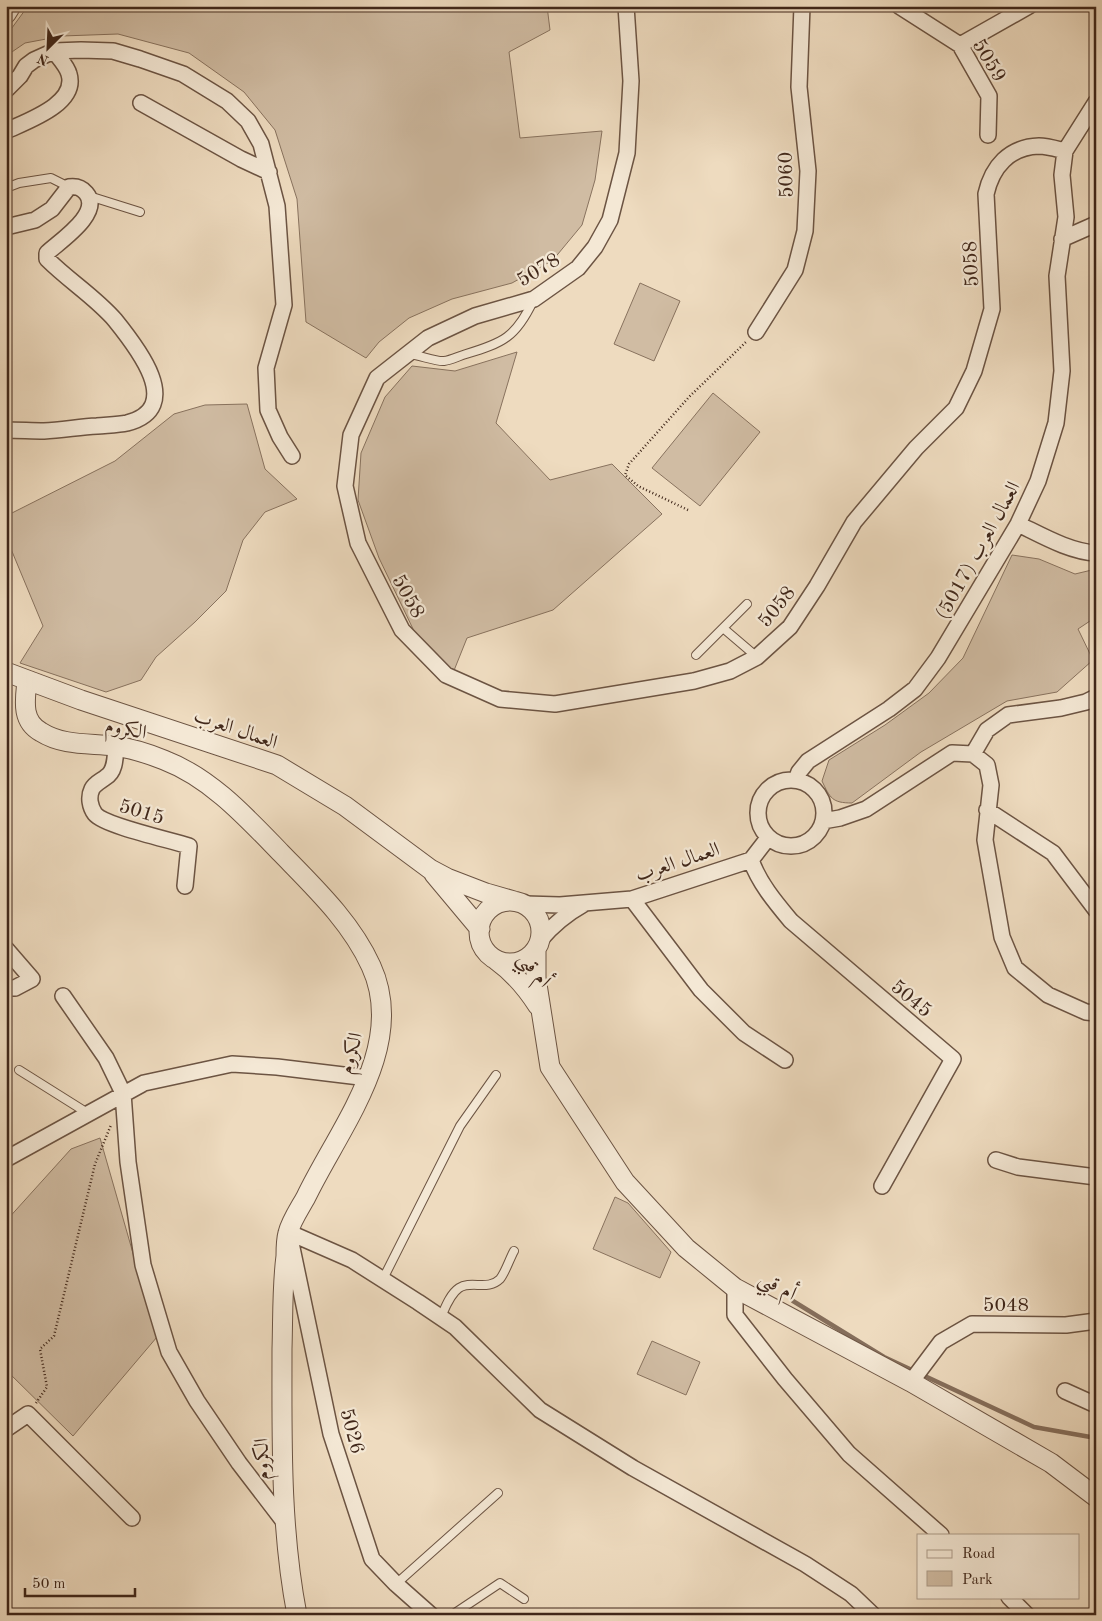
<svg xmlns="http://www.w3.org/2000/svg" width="1102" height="1621" viewBox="0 0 1102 1621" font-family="'Old Standard TT',Amiri,serif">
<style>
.green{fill:#d0bca3;stroke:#88725e}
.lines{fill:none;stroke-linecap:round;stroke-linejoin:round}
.stream{stroke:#856e5b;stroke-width:4.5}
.service-casing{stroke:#6c5443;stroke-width:10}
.minor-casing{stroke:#6c5443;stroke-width:18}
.tertiary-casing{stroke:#6c5443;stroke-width:21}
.path{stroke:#40271a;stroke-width:2.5;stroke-dasharray:1 2.5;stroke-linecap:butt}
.service{stroke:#f4e8d5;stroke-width:8}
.minor{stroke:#f4e8d5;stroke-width:15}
.tertiary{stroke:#f4e8d5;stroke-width:19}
.labels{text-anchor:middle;stroke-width:4.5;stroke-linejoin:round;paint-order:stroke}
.street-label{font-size:20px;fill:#40271a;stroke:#f4e8d5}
</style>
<rect width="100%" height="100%" fill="#eedbbf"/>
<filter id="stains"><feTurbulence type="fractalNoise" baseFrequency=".004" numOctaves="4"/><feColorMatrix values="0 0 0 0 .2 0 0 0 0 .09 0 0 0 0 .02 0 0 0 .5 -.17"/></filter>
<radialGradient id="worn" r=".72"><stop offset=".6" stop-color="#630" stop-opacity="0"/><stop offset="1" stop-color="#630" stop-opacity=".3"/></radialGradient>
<path class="green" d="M28,6H547L550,30L509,52L520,138L602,131L595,180L582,225L553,260L512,283L452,299L409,318L379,342L366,358L306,322L297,199L275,130L244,92L189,53L118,34L62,36L25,43L6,56V36Z
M640,283L680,301L654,361L614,344Z
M517,352L496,423L550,480L612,464L662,514L553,610L467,638L453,673L414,631L379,558L358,500L361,453L385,397L412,366L455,371Z
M713,393L760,432L700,506L652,468Z
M247,404L265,469L297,499L265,512L243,540L226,591L195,622L156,657L141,680L106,692L20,663L43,626L6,537V516L115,461L174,414L205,405Z
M1012,555L1039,559L1075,574L1096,569V617L1078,629L1093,660L1057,692L1007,701L921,752L852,803C832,803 830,798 822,781L829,760L885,725L929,693L963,658Z
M100,1138L157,1337L73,1436L6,1370V1221L71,1149Z
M615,1197L628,1203L671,1252L660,1278L593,1249Z
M652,1341L700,1362L686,1395L637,1374Z"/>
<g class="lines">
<path class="stream" d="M793,1301L884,1357L1034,1427L1096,1438"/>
<g class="service-casing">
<path id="service" d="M6,188L19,183L51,178L69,187
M89,196L140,212
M409,354C419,355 437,362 444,361C451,360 459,356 466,354C503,343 516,337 533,301
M723,628L757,657
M696,655L747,604
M19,1070L89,1114
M383,1279L460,1126L496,1075
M441,1317C445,1308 450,1294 459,1288C471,1280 488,1291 500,1279C505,1273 510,1258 514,1251
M396,1584L498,1493
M452,1615L500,1583L524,1599"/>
</g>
<g class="minor-casing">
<path id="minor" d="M626,6L631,81L627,153L610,220L595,247L578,268L534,299L475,316L428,338L377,378L351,435L345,486L358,543L402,630L446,675L500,699L555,704L694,681L730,671L757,657L790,627L817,586L854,522L916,448L956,408L974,371L992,309L986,194C992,167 1009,147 1039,146C1047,146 1057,149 1065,151
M899,6L960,45L989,96L988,135
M960,45L1029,6
M6,90L20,76L26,66L34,60L54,51L81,50L113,51L140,59L183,74L227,101L248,121L261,144L277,206L284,305L266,368L268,410L280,437L292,456
M141,103L241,159L269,172
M6,131C27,121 78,104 69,74C67,66 59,58 54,51
M6,227L35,220L52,209L69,187C76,186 81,187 86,193C103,213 60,241 47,253V259C69,281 95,297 115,320C136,346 186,408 127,423C118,425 107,425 97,426C80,427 62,430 44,431C32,431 19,430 6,430
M1062,239L1096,224
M756,332L795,270L805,231L808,171L799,87L802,6
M1018,524C1041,535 1070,552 1096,553
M116,746C115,756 116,771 106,777C101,781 95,783 92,789C88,797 90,807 95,814C105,826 171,840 189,846L185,886
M973,754L987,730L1008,715L1061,708L1086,702L1096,697
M796,780L799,772L808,761L889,709L915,689L938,658L1018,524L1038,481L1056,423L1062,371L1057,276L1066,217L1062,175L1065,151L1096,102
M758 813a33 33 0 1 1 66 0a33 33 0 1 1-66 0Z
M987,810L1053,853L1096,910
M823,821L840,818L866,809L952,753L973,754L987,765L991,785L985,840L1002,937L1015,968L1048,995L1086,1012L1096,1013
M751,860C759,883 776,903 791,921L953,1059L882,1186
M632,899L701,990L744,1033L785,1060
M525,904L560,905L632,899L751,860L768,838
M540,940C553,925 566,914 584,904
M6,949L32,979L15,988H6
M63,996L106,1058L123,1093L128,1162L143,1265L169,1352L197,1401L239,1463L285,1523
M6,1159L144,1083L232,1064L277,1067L368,1078
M996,1160L1018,1167L1096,1177
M288,1232L352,1260L418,1302L455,1327L540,1410L633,1468L805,1564L851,1594L873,1615
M291,1243L331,1434L372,1559L396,1584L431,1615
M735,1288V1315L785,1379L849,1454L941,1535
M911,1382L941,1342L972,1324L1066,1325L1096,1321
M1065,1391L1096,1405
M6,1429L28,1414L132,1518
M1009,1597L1027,1615"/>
</g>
<g class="tertiary-casing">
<path id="tertiary" d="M6,14L11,6
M6,672L81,700L277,765L345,806L430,869L447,878L486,893L514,901
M27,681C25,700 21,721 41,732C63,746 90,743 114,746C130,748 149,754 164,760C211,778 247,818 281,853C315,888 351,922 371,966C408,1046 339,1128 306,1197C300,1208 291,1221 288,1233C286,1240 286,1249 286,1256C282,1287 283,1318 282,1349C282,1437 280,1527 297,1615
M434,874L480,929
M479 932a31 31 0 1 1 62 0a31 31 0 1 1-62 0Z
M536,950V978L550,1067L625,1182L686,1248L735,1288L911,1382L1051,1463L1096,1497
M496,960C514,973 526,987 538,1006"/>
</g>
<path class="path" d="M688,510L638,486L625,475L629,464L689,397L746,342
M36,1403L47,1387L40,1349L54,1336L95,1164L111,1125"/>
<use href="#service" class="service"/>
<use href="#minor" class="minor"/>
<use href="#tertiary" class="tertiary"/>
</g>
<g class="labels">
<g class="street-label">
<text transform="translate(990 60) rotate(59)" y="7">5059</text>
<text transform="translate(785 175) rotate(-91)" y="7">5060</text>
<text transform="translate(970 264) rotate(-93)" y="7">5058</text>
<text transform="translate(538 269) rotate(-31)" y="7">5078</text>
<text transform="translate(977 550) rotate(-61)" y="7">العمال العرب (5017)</text>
<text transform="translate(409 596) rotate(61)" y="7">5058</text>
<text transform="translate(776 606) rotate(-51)" y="7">5058</text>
<text transform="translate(126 728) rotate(11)" y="7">الكروم</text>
<text transform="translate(236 728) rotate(19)" y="7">العمال العرب</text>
<text transform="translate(142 811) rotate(17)" y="7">5015</text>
<text transform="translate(677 861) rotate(-18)" y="7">العمال العرب</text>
<text transform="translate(535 969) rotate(49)" y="7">أم قبي</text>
<text transform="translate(912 998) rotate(40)" y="7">5045</text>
<text transform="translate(350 1053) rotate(-75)" y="7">الكروم</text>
<text transform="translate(778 1285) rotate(28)" y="7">أم قبي</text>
<text x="1006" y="1311">5048</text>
<text transform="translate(353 1431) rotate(75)" y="7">5026</text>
<text transform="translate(261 1459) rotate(-92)" y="7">الكروم</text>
</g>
</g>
<rect width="1102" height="1621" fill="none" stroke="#eedbbf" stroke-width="25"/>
<rect x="8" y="8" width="1087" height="1606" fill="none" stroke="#40271a" stroke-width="2.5"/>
<rect x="12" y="12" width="1077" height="1596" fill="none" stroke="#40271a"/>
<rect x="917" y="1534" width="162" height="65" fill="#f4e8d5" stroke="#ac9b8a"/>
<rect x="927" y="1550" width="25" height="8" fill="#f4e8d5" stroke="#ac9b8a"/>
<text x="962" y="1558" font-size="15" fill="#40271a">Road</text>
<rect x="927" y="1571" width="25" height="15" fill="#d0bca3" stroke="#ac9b8a"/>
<text x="962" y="1584" font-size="15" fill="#40271a">Park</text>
<g transform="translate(48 48) rotate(204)" stroke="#f4e8d5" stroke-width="4" paint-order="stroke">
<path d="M0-4L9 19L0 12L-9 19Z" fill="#40271a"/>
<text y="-8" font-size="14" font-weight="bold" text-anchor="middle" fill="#40271a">N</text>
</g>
<path d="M25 1588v8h110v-8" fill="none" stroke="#40271a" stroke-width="2.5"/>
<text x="32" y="1588" font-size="15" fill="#40271a" stroke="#f4e8d5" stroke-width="4" paint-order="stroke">50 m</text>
<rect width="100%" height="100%" filter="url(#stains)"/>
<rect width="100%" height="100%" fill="url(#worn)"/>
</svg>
